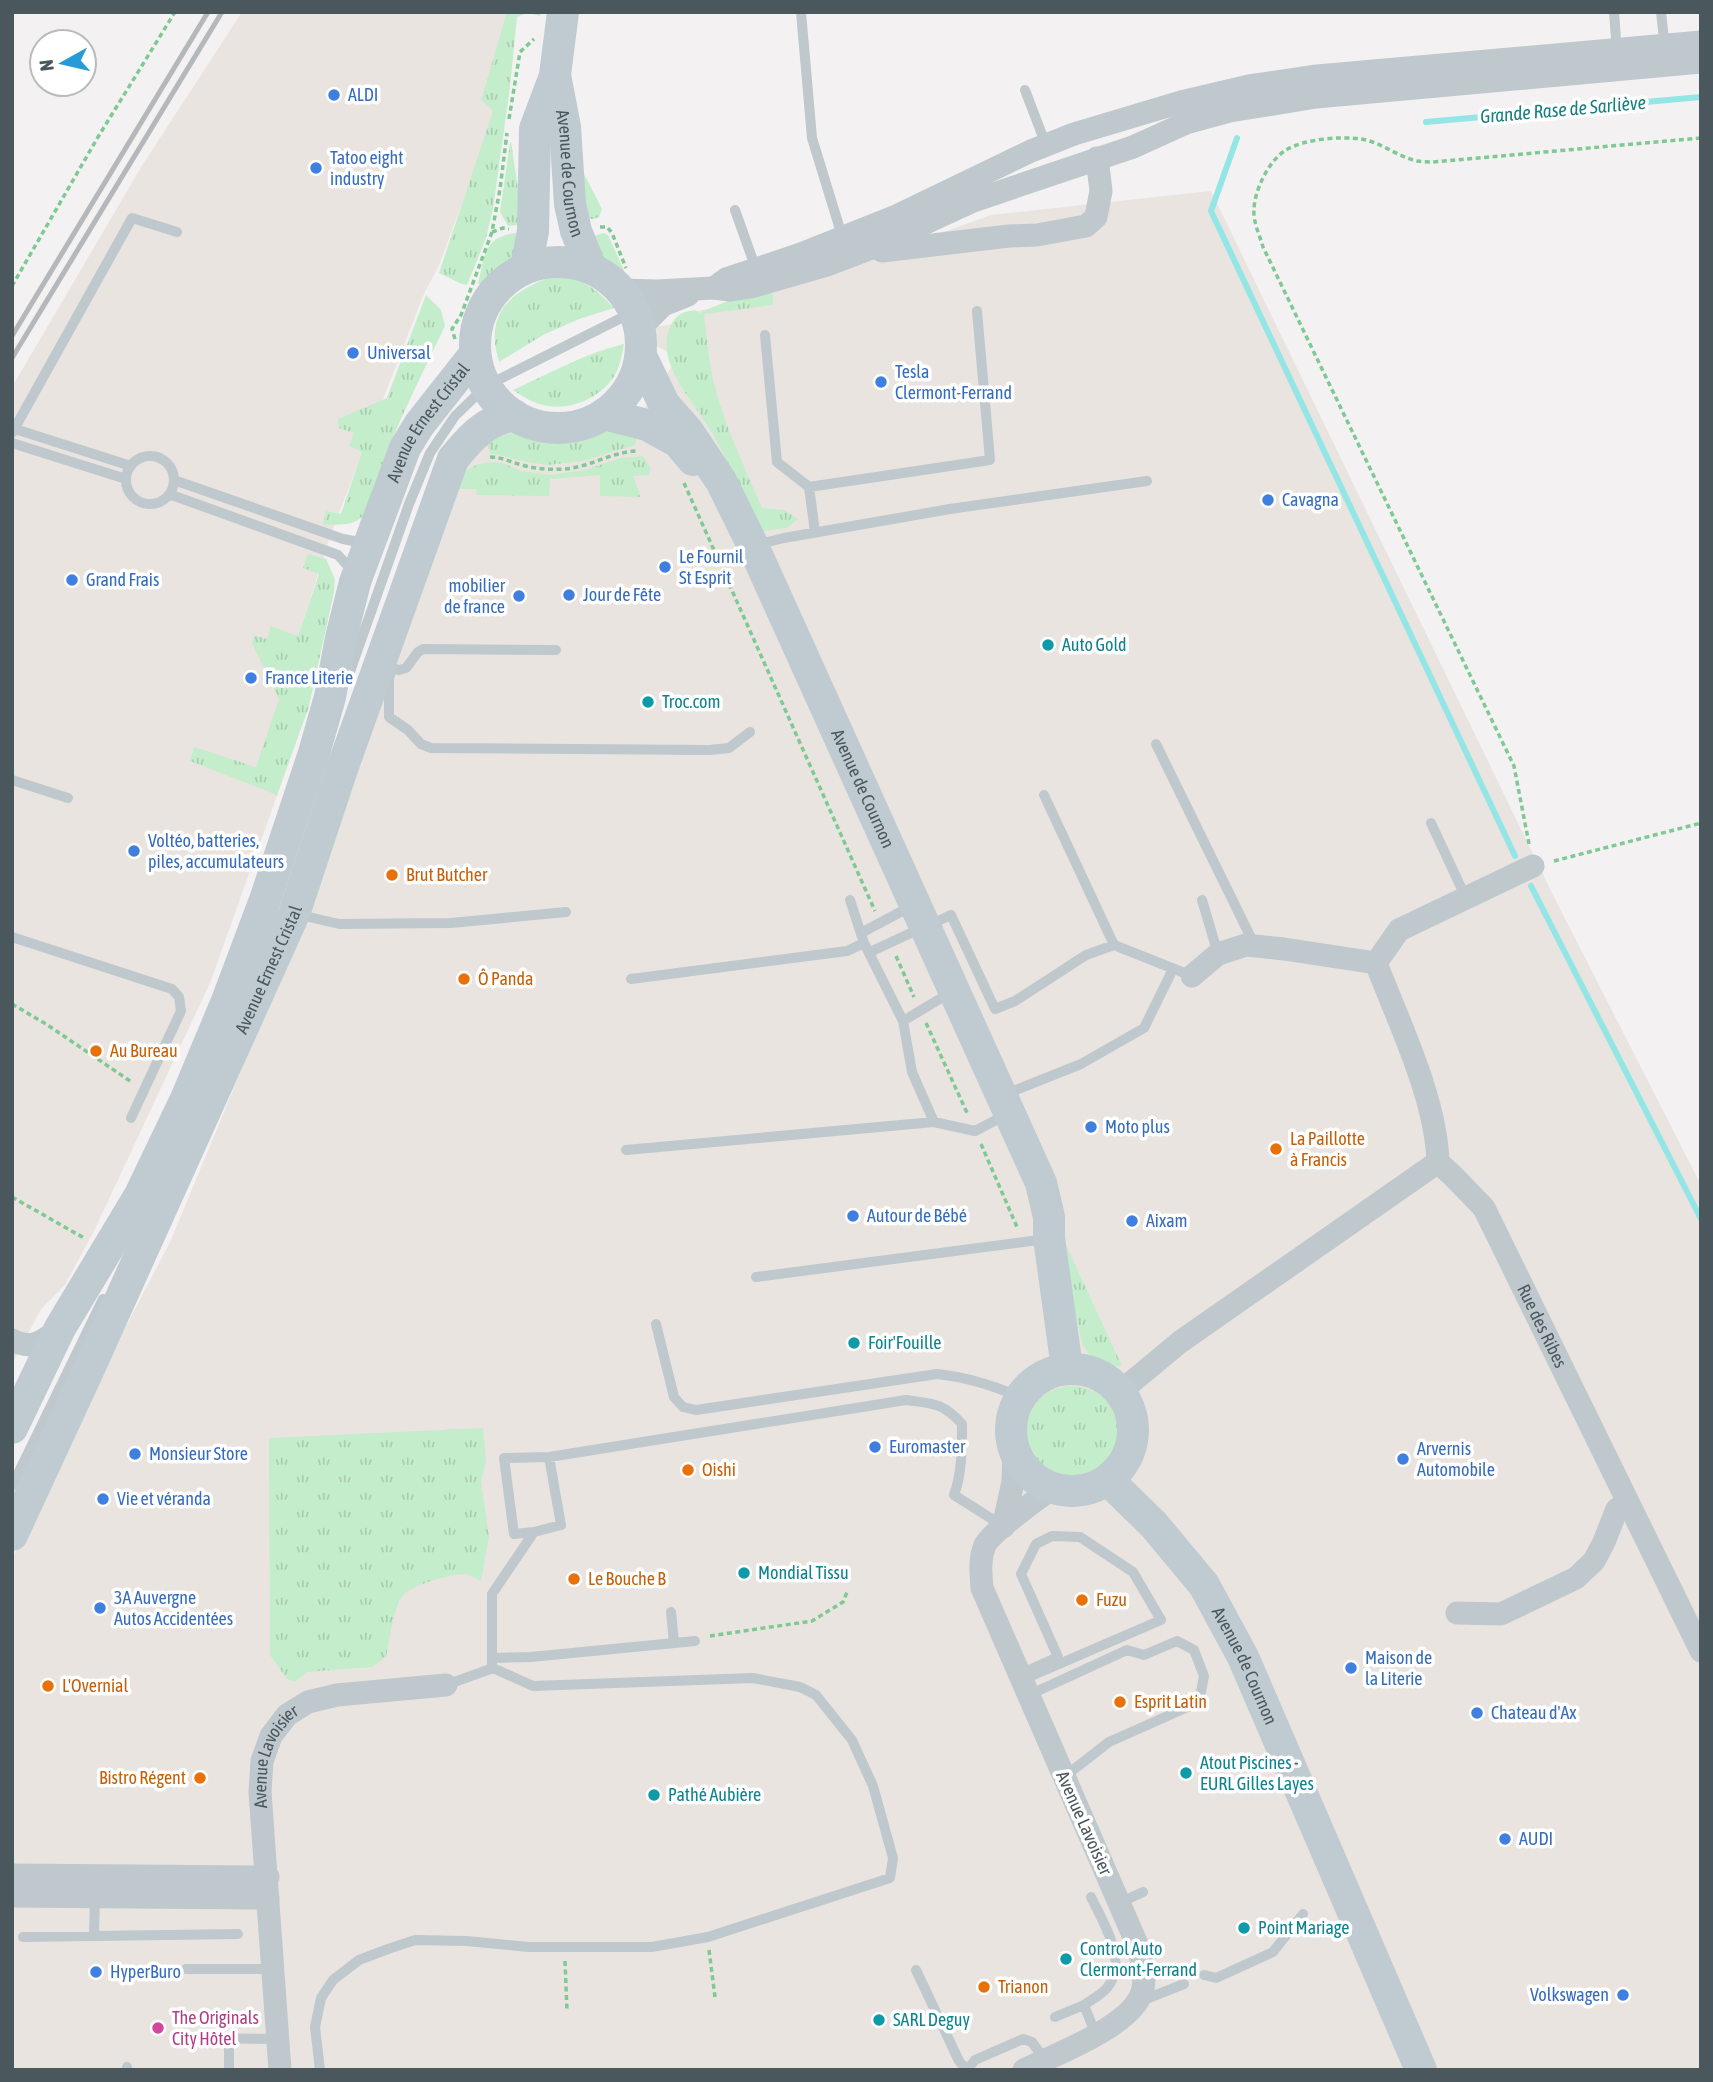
<svg xmlns="http://www.w3.org/2000/svg" width="1713" height="2082" viewBox="0 0 1713 2082" font-family="'Asap Condensed',sans-serif">
<style>
.commercial{fill:#e9e4df}
.grass{fill:url(#grass-tufts)}
.lines{fill:none;stroke-linecap:round;stroke-linejoin:round}
.stream{stroke:#94e6e6;stroke-width:6}
.path{stroke:#7ec994;stroke-width:3.5;stroke-dasharray:5 3.5;stroke-linecap:butt}
.service{stroke:#bec8cd;stroke-width:10}
.minor{stroke:#bec8cd;stroke-width:23}
.secondary{stroke:#bfcbd1;stroke-width:32}
.rail{stroke:#b4b8bb;stroke-width:5}
.shop-dot{fill:#3f7fe0;stroke:#fff;stroke-width:2.5}
.culture-dot{fill:#0f9aa8;stroke:#fff;stroke-width:2.5}
.food-dot{fill:#e8710a;stroke:#fff;stroke-width:2.5}
.hotel-dot{fill:#d1479c;stroke:#fff;stroke-width:2.5}
.labels{text-anchor:middle;stroke-width:7;stroke-linejoin:round;paint-order:stroke}
.shop-label{font-size:18px;fill:#366cbe;stroke:#fff;text-anchor:start}
.street-label{font-size:18px;fill:#4a585e;stroke:#fff}
.culture-label{font-size:18px;fill:#0d838f;stroke:#fff;text-anchor:start}
.food-label{font-size:18px;fill:#c56008;stroke:#fff;text-anchor:start}
.hotel-label{font-size:18px;fill:#b23c85;stroke:#fff;text-anchor:start}
.water-label{font-size:19px;font-style:italic;fill:#167f7e;stroke:#fff}
</style>
<defs>
<pattern id="grass-tufts" width="24" height="20" patternUnits="userSpaceOnUse" patternTransform="scale(1.75)"><rect width="24" height="20" fill="#c4edcb"/><path d="M3 7l-1-3M5 7V3M7 7l1-3M15 17l-1-3M17 17v-4M19 17l1-3" fill="none" stroke="#aacdb1"/></pattern>
</defs>
<rect width="100%" height="100%" fill="#f3f1f2"/>
<path class="commercial" d="M242,12H507L496,110L440,263L423,296L332,531L298,636L309,706L210,983L94,1231L65,1285L41,1309L12,1364V387L143,164Z
M1211,191L1552,893L1701,1185V2070H12V1559L78,1419L171,1240L301,926L413,590L409,534L431,476L514,415L527,424L559,428L576,426L597,436L643,410L678,357L640,338L639,329L676,324L687,313L724,306L874,257L991,215Z"/>
<path class="grass" d="M507,12H541L540,16L528,13L517,17L510,87L493,209L486,238L467,285L462,284L439,273L493,111L481,100Z
M511,142L523,221L517,225L508,226L500,212L510,143Z
M581,172L585,176L602,209L599,217L594,219H583Z
M516,233L520,240C516,256 497,286 478,284C485,256 483,237 516,233Z
M604,233L608,235L623,268L625,279L609,267L593,245L594,236Z
M557,275C585,280 595,288 614,308L579,319L543,335L499,362C483,311 514,289 557,275Z
M767,289L773,295V305L704,314C706,330 707,347 710,363C718,414 743,462 762,508L784,510L798,519L787,528L760,531C745,500 731,468 715,438C699,407 653,363 670,327C676,315 681,312 695,310L699,313L730,300Z
M426,295L441,310L445,326C426,365 407,404 390,444C382,462 375,501 364,515C354,527 336,524 323,525L326,511L341,514L362,452L349,446L354,433L339,428L338,419L387,398Z
M624,344C622,355 620,365 615,375C602,397 572,410 548,406C535,404 523,397 513,390C549,374 585,353 624,344Z
M605,429L638,431L635,445L582,461L548,465L527,462L490,453L486,440L516,432L546,439L571,438Z
M643,456L650,467L649,475L633,476L641,497L600,496V475L550,479L549,496L477,495L476,489H458L464,472L476,465L489,462L502,463L521,471L550,475L585,470L621,458Z
M308,554L326,559L335,579L334,592L309,706L277,795L190,761L194,747L256,767L279,699L252,643L254,635L267,639L271,626L298,636L319,574L303,568Z
M1066,1245L1122,1366C1101,1368 1092,1361 1082,1343L1061,1247Z
M1025 1433a47 47 0 1 1 94 0a47 47 0 1 1-94 0Z
M483,1428L486,1460L481,1482L489,1537L481,1581C477,1579 471,1575 466,1574C453,1573 413,1585 404,1594C394,1603 389,1643 386,1657L372,1667L307,1672L295,1682L287,1679L270,1655L269,1438Z"/>
<g class="lines">
<path class="stream" d="M1426,122L1701,97
M1237,138L1211,211L1515,856
M1531,886L1701,1219"/>
<path class="path" d="M509,119L520,52L534,39
M600,227H607L612,233L626,268
M492,232L503,228L509,229
M12,286L98,137L175,12
M455,339L452,329L461,315L492,232L500,189L507,133
M490,457C502,457 510,462 522,465C536,469 550,470 565,469C591,467 612,451 639,451
M684,483L875,911
M1529,844L1514,766L1263,247C1260,236 1253,222 1254,210C1254,191 1269,160 1286,150C1304,139 1341,136 1361,139C1381,142 1398,157 1417,161C1422,162 1428,162 1433,162L1701,138
M1554,861L1701,823
M896,956L914,997
M12,1004L46,1024L133,1083
M926,1023L968,1115
M981,1144L1017,1227
M12,1197L84,1238
M710,1636L812,1621L843,1602L847,1592
M709,1950L715,1997
M565,1961L567,2011"/>
<path class="service" d="M801,12L812,138L843,239
M1614,12L1617,52
M1661,12L1665,48
M1025,90L1046,145
M735,210L756,269
M765,335L777,462L809,487L815,532
M15,429L131,466
M12,433L132,218L177,232
M12,443L126,479
M126 480a24 24 0 1 1 48 0a24 24 0 1 1-48 0Z
M174,480L343,539L359,542L364,539
M809,487L990,460L977,311
M169,494L338,555L354,573
M755,545L784,538L950,509L1147,481
M385,666L399,670L406,668L418,652L423,649L556,650
M391,673L389,677V717L408,730L421,744L431,748L710,750L729,748L750,732
M347,680L409,504L430,453L455,416L486,386L659,299
M1156,744L1255,946
M12,780L68,798
M1044,795L1114,945
M1431,823L1466,898
M850,900L864,943L903,1021
M1202,900L1218,954
M296,914L339,924L451,923L566,912
M929,925L951,915L995,1009L1015,1001L1086,955L1114,945L1192,976
M861,933L904,910
M12,937L172,989L179,997L181,1011L131,1118
M870,952L913,932
M631,979L847,951L864,943
M1003,1095L1081,1064L1144,1028L1173,969
M934,1122L912,1072L903,1021L943,997
M626,1150L934,1122L975,1131L998,1119
M756,1277L1046,1239
M656,1324L674,1397L683,1407L696,1410L937,1374C967,1377 992,1385 1020,1397
M549,1457L561,1525L534,1532L514,1534L504,1458L549,1457L906,1400C934,1404 942,1402 962,1424C962,1447 962,1474 954,1495L1003,1526
M12,1486L103,1299
M671,1612L674,1643
M492,1658L531,1657L695,1641
M492,1665V1594L534,1532
M1020,1674L1058,1657L1021,1574L1036,1544L1052,1536L1080,1537L1133,1572L1161,1620L1022,1680
M1029,1695L1127,1650L1144,1655L1177,1641L1194,1650L1204,1676L1199,1702L1109,1742L1064,1777
M1119,1903L1143,1892
M94,1935L95,1896
M23,1937L238,1934
M186,1969H273
M916,1970L959,2061L967,2070
M1204,1975L1216,1978L1273,1952L1303,1914
M1141,2001L1184,1984
M1084,2005C1091,2000 1101,1995 1107,1988C1129,1961 1103,1923 1091,1897
M1055,2017L1084,2005L1096,2035
M188,2038L278,2039
M229,2039V2070
M127,2070V2067
M320,2070L315,2027L321,1998L333,1980L359,1960L388,1949L415,1940L467,1941L529,1947H652L708,1937L890,1878L893,1858L873,1786L852,1740L816,1695L800,1687L753,1678L533,1686L493,1668L446,1685
M970,2070L971,2065L975,2060L1023,2039L1032,2042L1044,2059"/>
<g class="minor">
<path d="M882,251L1009,236L1037,235L1086,226L1096,217L1101,191L1097,158"/>
<path d="M719,284L726,279L801,254L894,217L1031,151L1074,134L1181,102L1249,86L1317,76L1701,42"/>
<path d="M621,290L657,291L713,288L731,290L751,287L827,265L869,249L973,201L1133,147L1186,123L1230,111L1316,97L1701,62"/>
<path d="M639,329L663,305L688,295"/>
<path id="s1" d="M1376,963C1399,1023 1436,1098 1438,1162L1454,1177L1484,1208L1701,1651"/>
<path d="M1376,963L1399,930L1533,866"/>
<path d="M1192,976L1218,954L1246,945L1284,949L1376,963"/>
<path d="M12,1340C32,1351 43,1341 59,1329"/>
<path d="M1121,1391L1180,1342L1438,1162"/>
<path d="M1003,1527L1013,1482L1014,1451"/>
<path d="M1457,1613L1501,1614L1576,1578L1594,1561L1604,1542L1617,1509L1628,1503"/>
<path d="M12,1875L268,1877"/>
<path d="M12,1896L268,1898"/>
<path id="s2" d="M280,2070L260,1792L262,1761L271,1736L287,1715L308,1702L337,1695L446,1685"/>
<path d="M1024,2070C1055,2054 1137,2025 1143,1988C1146,1973 1141,1958 1137,1944L982,1588C981,1574 979,1559 985,1545C993,1531 1037,1499 1052,1489"/>
</g>
<g class="secondary">
<path id="s3" d="M563,12L555,75L565,127L570,204L576,231L591,268"/>
<circle cx="558" cy="345" r="83"/>
<path d="M526,268L533,231L535,129L555,76"/>
<path id="s4" d="M641,356L664,404L687,430L721,481L753,546L1041,1183L1049,1217V1238L1067,1368"/>
<path d="M604,414L647,425L678,442L693,460"/>
<circle cx="1072" cy="1430" r="61"/>
<path id="s5" d="M12,1428L60,1328L140,1195L186,1099L227,1001L265,900L314,753L330,697L341,638L355,582L405,448L419,425L475,354"/>
<path id="s6" d="M1108,1480L1154,1525L1204,1585L1243,1657L1421,2070"/>
<path id="s7" d="M12,1535L87,1373L294,914L342,769L453,459C471,437 485,421 514,415"/>
</g>
<path class="rail" d="M12,336L208,12
M12,358L222,12"/>
</g>
<g class="shop-dot">
<circle cx="334" cy="95" r="7"/>
<circle cx="316" cy="168" r="7"/>
<circle cx="353" cy="353" r="7"/>
<circle cx="881" cy="382" r="7"/>
<circle cx="1268" cy="500" r="7"/>
<circle cx="665" cy="567" r="7"/>
<circle cx="72" cy="580" r="7"/>
<circle cx="569" cy="595" r="7"/>
<circle cx="519" cy="596" r="7"/>
<circle cx="251" cy="678" r="7"/>
<circle cx="134" cy="851" r="7"/>
<circle cx="1091" cy="1127" r="7"/>
<circle cx="853" cy="1216" r="7"/>
<circle cx="1132" cy="1221" r="7"/>
<circle cx="875" cy="1447" r="7"/>
<circle cx="135" cy="1454" r="7"/>
<circle cx="1403" cy="1459" r="7"/>
<circle cx="103" cy="1499" r="7"/>
<circle cx="100" cy="1608" r="7"/>
<circle cx="1351" cy="1668" r="7"/>
<circle cx="1477" cy="1713" r="7"/>
<circle cx="1505" cy="1839" r="7"/>
<circle cx="96" cy="1972" r="7"/>
<circle cx="1623" cy="1995" r="7"/>
</g>
<g class="culture-dot">
<circle cx="1048" cy="645" r="7"/>
<circle cx="648" cy="702" r="7"/>
<circle cx="854" cy="1343" r="7"/>
<circle cx="744" cy="1573" r="7"/>
<circle cx="1186" cy="1773" r="7"/>
<circle cx="654" cy="1795" r="7"/>
<circle cx="1244" cy="1928" r="7"/>
<circle cx="1066" cy="1959" r="7"/>
<circle cx="879" cy="2020" r="7"/>
</g>
<g class="food-dot">
<circle cx="392" cy="875" r="7"/>
<circle cx="464" cy="979" r="7"/>
<circle cx="96" cy="1051" r="7"/>
<circle cx="1276" cy="1149" r="7"/>
<circle cx="688" cy="1470" r="7"/>
<circle cx="574" cy="1579" r="7"/>
<circle cx="1082" cy="1600" r="7"/>
<circle cx="48" cy="1686" r="7"/>
<circle cx="1120" cy="1702" r="7"/>
<circle cx="200" cy="1778" r="7"/>
<circle cx="984" cy="1987" r="7"/>
</g>
<circle class="hotel-dot" cx="158" cy="2028" r="7"/>
<g class="labels">
<g class="shop-label">
<text x="348" y="101">ALDI</text>
<text x="330" y="164">Tatoo eight<tspan x="330" dy="21">industry</tspan></text>
<text x="367" y="359">Universal</text>
<text x="895" y="378">Tesla<tspan x="895" dy="21">Clermont-Ferrand</tspan></text>
<text x="1282" y="506">Cavagna</text>
<text x="679" y="563">Le Fournil<tspan x="679" dy="21">St Esprit</tspan></text>
<text x="86" y="586">Grand Frais</text>
<text x="505" y="592" text-anchor="end">mobilier<tspan x="505" dy="21">de france</tspan></text>
<text x="583" y="601">Jour de Fête</text>
<text x="265" y="684">France Literie</text>
<text x="148" y="847">Voltéo, batteries,<tspan x="148" dy="21">piles, accumulateurs</tspan></text>
<text x="1105" y="1133">Moto plus</text>
<text x="867" y="1222">Autour de Bébé</text>
<text x="1146" y="1227">Aixam</text>
<text x="889" y="1453">Euromaster</text>
<text x="1417" y="1455">Arvernis<tspan x="1417" dy="21">Automobile</tspan></text>
<text x="149" y="1460">Monsieur Store</text>
<text x="117" y="1505">Vie et véranda</text>
<text x="114" y="1604">3A Auvergne<tspan x="114" dy="21">Autos Accidentées</tspan></text>
<text x="1365" y="1664">Maison de<tspan x="1365" dy="21">la Literie</tspan></text>
<text x="1491" y="1719">Chateau d'Ax</text>
<text x="1519" y="1845">AUDI</text>
<text x="110" y="1978">HyperBuro</text>
<text x="1609" y="2001" text-anchor="end">Volkswagen</text>
</g>
<g class="street-label">
<text dy="6" stroke="none"><textPath href="#s3" startOffset="163">Avenue de Cournon</textPath></text>
<text dy="6" stroke="none"><textPath href="#s5" startOffset="1094">Avenue Ernest Cristal</textPath></text>
<text dy="6" stroke="none"><textPath href="#s4" startOffset="488">Avenue de Cournon</textPath></text>
<text dy="6" stroke="none"><textPath href="#s7" startOffset="621">Avenue Ernest Cristal</textPath></text>
<text dy="6" stroke="none"><textPath href="#s1" startOffset="406">Rue des Ribes</textPath></text>
<text dy="6" stroke="none"><textPath href="#s6" startOffset="233">Avenue de Cournon</textPath></text>
<text dy="6" stroke="none"><textPath href="#s2" startOffset="318">Avenue Lavoisier</textPath></text>
<text transform="translate(1084 1823) rotate(66)" y="6">Avenue Lavoisier</text>
</g>
<g class="culture-label">
<text x="1062" y="651">Auto Gold</text>
<text x="662" y="708">Troc.com</text>
<text x="868" y="1349">Foir'Fouille</text>
<text x="758" y="1579">Mondial Tissu</text>
<text x="1200" y="1769">Atout Piscines -<tspan x="1200" dy="21">EURL Gilles Layes</tspan></text>
<text x="668" y="1801">Pathé Aubière</text>
<text x="1258" y="1934">Point Mariage</text>
<text x="1080" y="1955">Control Auto<tspan x="1080" dy="21">Clermont-Ferrand</tspan></text>
<text x="893" y="2026">SARL Deguy</text>
</g>
<g class="food-label">
<text x="406" y="881">Brut Butcher</text>
<text x="478" y="985">Ô Panda</text>
<text x="110" y="1057">Au Bureau</text>
<text x="1290" y="1145">La Paillotte<tspan x="1290" dy="21">à Francis</tspan></text>
<text x="702" y="1476">Oishi</text>
<text x="588" y="1585">Le Bouche B</text>
<text x="1096" y="1606">Fuzu</text>
<text x="62" y="1692">L'Overnial</text>
<text x="1134" y="1708">Esprit Latin</text>
<text x="186" y="1784" text-anchor="end">Bistro Régent</text>
<text x="998" y="1993">Trianon</text>
</g>
<g class="hotel-label">
<text x="172" y="2024">The Originals<tspan x="172" dy="21">City Hôtel</tspan></text>
</g>
<g class="water-label">
<text transform="translate(1563 109) rotate(-5)" y="7">Grande Rase de Sarliève</text>
</g>
</g>
<rect width="1713" height="2082" fill="none" stroke="#4a585e" stroke-width="28"/>
<g transform="translate(63 63) rotate(262)"><circle r="33" fill="#ffffff" stroke="#b7bcbf" stroke-width="2"/>
<path d="M0-5L12 26L0 18L-12 26Z" fill="#279ad8"/>
<text y="-10" font-size="19" font-weight="bold" text-anchor="middle" fill="#4a585e">N</text>
</g>
</svg>
